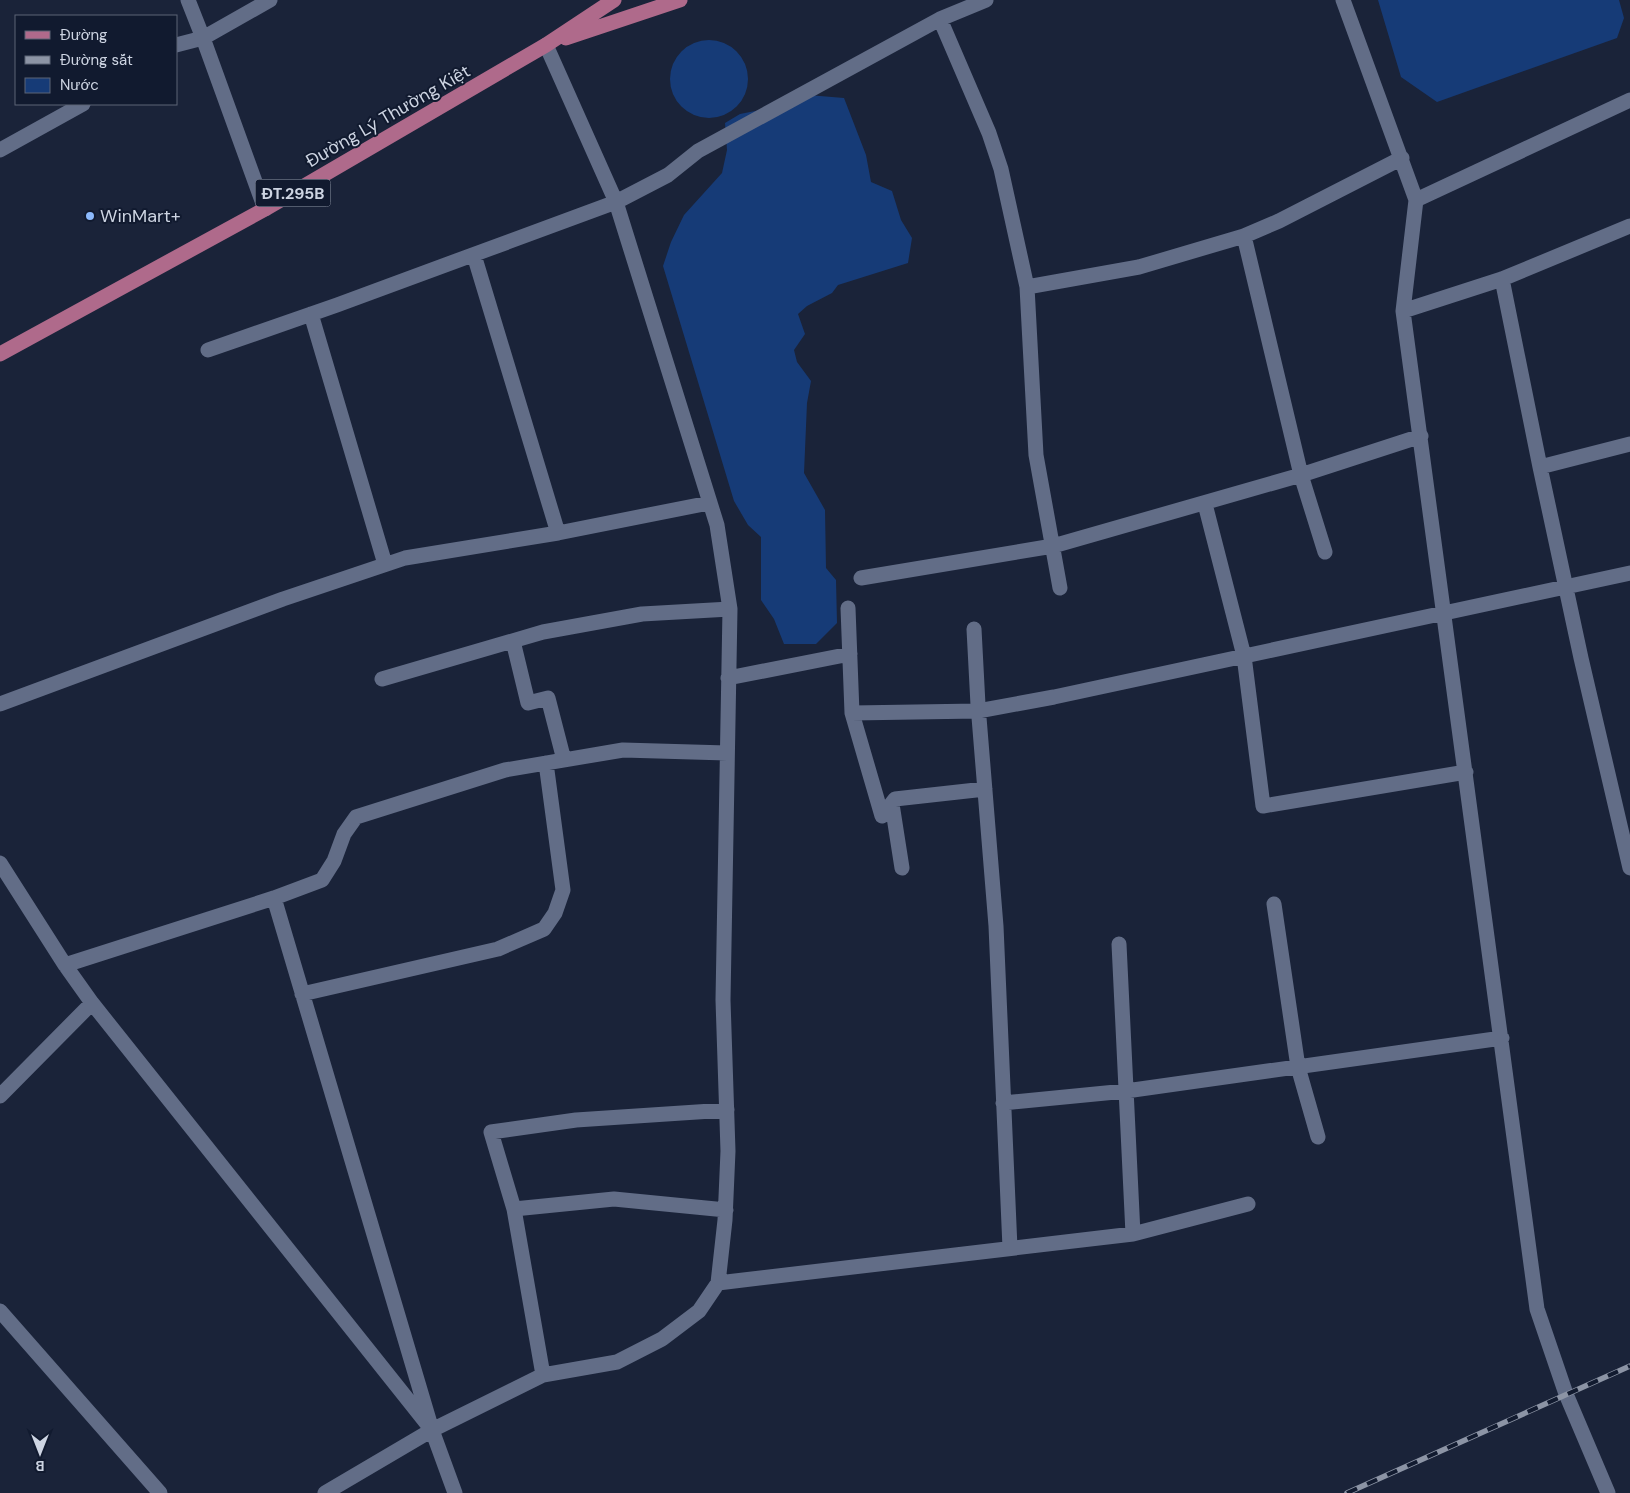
<svg xmlns="http://www.w3.org/2000/svg" width="1630" height="1493" viewBox="0 0 1630 1493" font-family="'DM Sans',sans-serif">
<style>
.water{fill:#163b77}
.lines{fill:none;stroke-linecap:round;stroke-linejoin:round}
.minor{stroke:#626d87;stroke-width:15}
.major{stroke:#af6a8b;stroke-width:15}
.rail-casing{stroke:#8c94a5;stroke-width:5.5}
.rail{stroke:#111a2f;stroke-width:4;stroke-dasharray:11;stroke-linecap:butt}
.poi-dot{fill:#8cb9fc;stroke:#111a2f;stroke-width:2}
.labels{text-anchor:middle;stroke-width:4;stroke-linejoin:round;paint-order:stroke}
.shield{fill:#111a2f;stroke:#959cac;stroke-width:1}
.shield-label{font-size:16px;font-weight:bold;fill:#cdd4e2}
.street-label{font-size:18px;fill:#cdd4e2;stroke:#111a2f}
.poi-label{font-size:18px;fill:#cdd4e2;stroke:#111a2f;text-anchor:start}
</style>
<rect width="100%" height="100%" fill="#1a2339"/>
<path class="water" d="M1378,0H1619L1624,18L1617,38L1437,102L1401,77Z
M670 79a39 39 0 1 1 78 0a39 39 0 1 1-78 0Z
M808,95L844,98L866,155L871,182L892,191L901,220L912,238L908,263L838,285L832,293L807,306L798,314L805,334L794,350L797,362L811,381L807,403L804,473L825,510L826,568L836,580L837,623L816,644H784L774,619L761,600V537L748,525L734,501L663,266L671,242L684,215L722,173L727,150L725,123L740,114L776,107Z"/>
<g class="lines">
<path class="minor" d="M1343,0L1416,200L1403,311L1537,1309L1566,1394L1608,1493
M940,19L989,133L1001,169L1027,287L1036,455L1060,588
M176,45L203,38L188,0
M0,150L83,104
M1416,200L1630,100
M265,209L203,38L270,0
M1244,236L1301,475L1325,552
M474,255L558,533
M1502,279L1540,467L1581,658L1630,868
M1027,287L1139,267L1244,236L1279,221L1402,158
M1403,311L1502,279L1630,226
M311,314L385,564
M208,350L337,305L616,202L668,175L698,151L940,19L986,0
M1540,467L1630,444
M1205,504L1244,656L1263,806L1466,772
M861,578L1053,546L1301,475L1421,436
M848,608L852,713L882,816L895,799L985,789
M974,629L978,705L996,926L1010,1248
M513,641L528,703L548,698L564,760
M728,678L850,654
M382,679L543,632L642,614L730,609
M0,704L283,599L405,558L558,533L709,503
M852,713L978,711L1054,697L1630,573
M892,804L902,868
M0,863L65,965L92,1003L432,1430
M274,898L432,1430L455,1493
M1274,904L1298,1067L1318,1137
M1119,944L1133,1234
M65,965L274,898L322,880L334,861L344,834L356,817L505,770L623,750L727,753
M302,994L498,949L544,929L555,913L563,890L546,763
M0,1096L92,1003
M1003,1103L1126,1091L1502,1038
M514,1209L614,1199L726,1210
M718,1283L1133,1234L1248,1204
M0,1311L160,1493
M543,1375L514,1209L491,1132L576,1120L727,1110
M325,1493L432,1430L543,1375L617,1362L662,1339L699,1311L718,1283L725,1220L728,1151L723,1000L730,609L717,525L616,202L546,45"/>
<path class="major" d="M566,38L680,0
M0,354L265,209L546,45L614,0"/>
<g class="rail-casing">
<path id="rail" d="M1347,1493L1630,1366"/>
</g>
<use href="#rail" class="rail"/>
</g>
<circle class="poi-dot" cx="90" cy="216" r="5"/>
<g class="labels">
<rect class="shield" x="255.5" y="179.5" width="75" height="27" rx="4"/>
<g class="shield-label">
<text x="293" y="199">ĐT.295B</text>
</g>
<g class="street-label">
<text transform="translate(388 116) rotate(-30)" y="6">Đường Lý Thường Kiệt</text>
</g>
<g class="poi-label">
<text x="100" y="222">WinMart+</text>
</g>
</g>
<rect x="15" y="15" width="162" height="90" fill="#111a2f" stroke="#5c6477"/>
<rect x="25" y="31" width="25" height="8" fill="#af6a8b" stroke="#5c6477"/>
<text x="60" y="40" font-size="15" fill="#cdd4e2">Đường</text>
<rect x="25" y="56" width="25" height="8" fill="#8c94a5" stroke="#5c6477"/>
<text x="60" y="65" font-size="15" fill="#cdd4e2">Đường sắt</text>
<rect x="25" y="78" width="25" height="15" fill="#163b77" stroke="#5c6477"/>
<text x="60" y="90" font-size="15" fill="#cdd4e2">Nước</text>
<g transform="translate(40 1453) rotate(180)" stroke="#111a2f" stroke-width="4" paint-order="stroke">
<path d="M0-4L9 19L0 12L-9 19Z" fill="#cdd4e2"/>
<text y="-8" font-size="14" font-weight="bold" text-anchor="middle" fill="#cdd4e2">B</text>
</g>
</svg>
